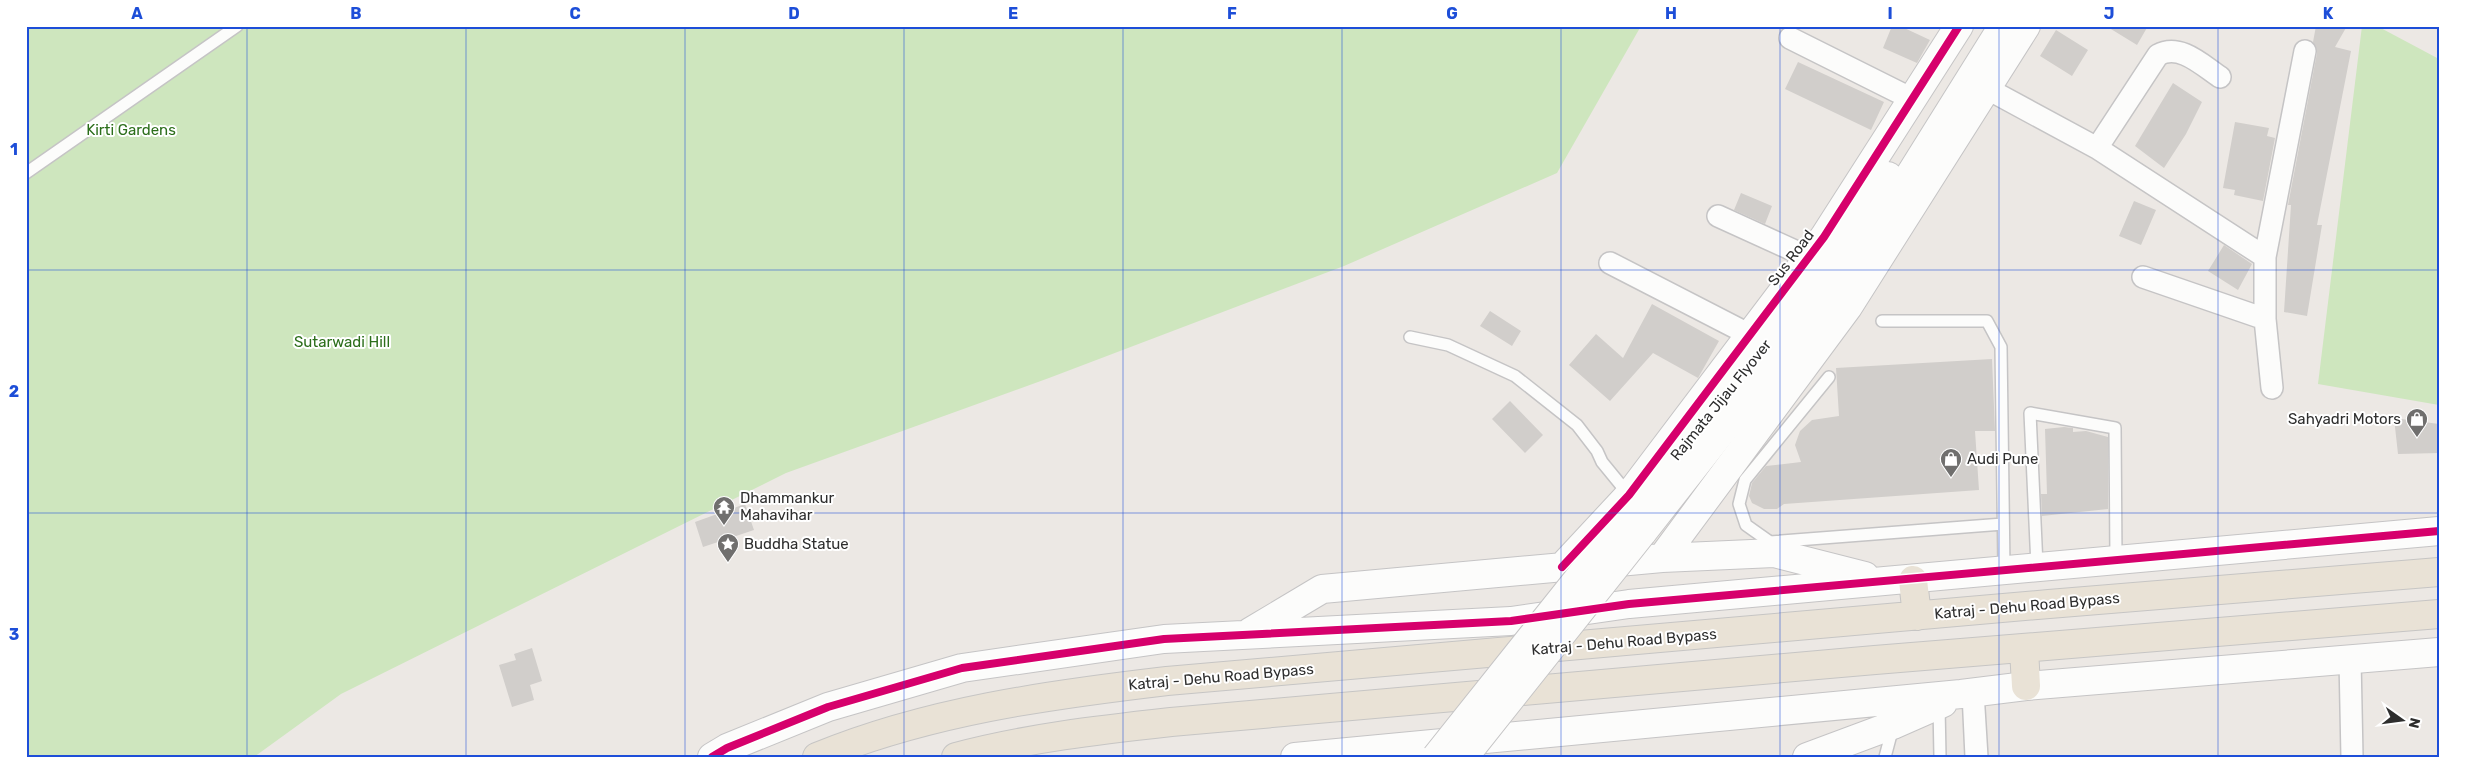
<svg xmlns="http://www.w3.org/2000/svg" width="2465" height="783" viewBox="0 0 2465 783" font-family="Rubik,sans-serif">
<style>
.green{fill:#cee6be}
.building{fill:#d1cecb}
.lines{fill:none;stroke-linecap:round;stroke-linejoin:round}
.service-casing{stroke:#c5c4c5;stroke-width:14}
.minor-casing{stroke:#c5c4c5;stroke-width:24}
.tertiary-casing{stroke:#c5c4c5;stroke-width:30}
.secondary-casing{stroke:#c5c4c5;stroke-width:30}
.trunk-casing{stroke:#c6c5c4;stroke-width:30}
.service{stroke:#fcfcfb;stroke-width:11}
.minor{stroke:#fcfcfb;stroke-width:21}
.tertiary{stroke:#fcfcfb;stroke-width:28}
.secondary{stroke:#fcfcfb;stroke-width:28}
.trunk{stroke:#e9e2d6;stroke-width:28}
.secondary-bridge-casing{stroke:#c5c4c5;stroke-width:30;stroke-linecap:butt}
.secondary-bridge{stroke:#fcfcfb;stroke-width:28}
.cycleway-casing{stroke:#fff;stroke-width:11}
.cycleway{stroke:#d6006c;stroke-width:8}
.grid{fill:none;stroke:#1d4ed8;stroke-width:1;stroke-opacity:0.55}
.labels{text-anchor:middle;stroke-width:4;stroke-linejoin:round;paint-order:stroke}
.park-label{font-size:15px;fill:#2c6e1b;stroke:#fff}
.street-label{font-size:15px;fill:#2e2e2e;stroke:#fff}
.poi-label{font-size:15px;fill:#2e2e2e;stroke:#fff;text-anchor:start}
.neatline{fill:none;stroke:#1d4ed8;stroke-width:2}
.grid-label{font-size:16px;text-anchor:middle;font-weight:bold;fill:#1d4ed8}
</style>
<rect width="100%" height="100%" fill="#ece8e4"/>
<path class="green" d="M26,26H1641L1557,173L1344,266L1049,378L786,473L341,694L254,757H26Z
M2362,26H2377L2439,59V405L2318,384Z"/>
<path class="building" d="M1892,26H1900L1930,40L1917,63L1883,48Z
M2106,26H2148L2137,45Z
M2316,26H2347L2335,47L2351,51L2317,225H2322L2307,316L2284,312L2291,205H2288L2317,53L2313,42Z
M2056,30L2088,50L2072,76L2040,56Z
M1798,62L1884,102L1871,130L1785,89Z
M2173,83L2202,102L2186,134L2164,168L2135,146Z
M2235,122L2269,128L2267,136L2275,138L2263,201L2234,195L2235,190L2223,188Z
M1741,193L1772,206L1765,224L1734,210Z
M2134,201L2156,210L2141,245L2119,236Z
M2224,245L2252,264L2238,290L2208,271Z
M1652,304L1719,341L1698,378L1653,353L1610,401L1569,365L1596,334L1623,358Z
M1490,311L1521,331L1512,346L1480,326Z
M1992,359L1995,431H1975L1979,490L1784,504L1777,509H1764L1752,503L1749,496L1752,483L1766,466L1801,462L1795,445L1800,431L1812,420L1839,416L1836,368Z
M1510,401L1543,435L1525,453L1492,419Z
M2394,418L2439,424V453L2398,454Z
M2064,427L2073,428V432L2086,431L2108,437V509L2042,516L2041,494H2047L2045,429Z
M745,504L754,530L703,547L695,522Z
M532,648L542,681L530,685L534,700L512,707L499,665L516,660L514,654Z"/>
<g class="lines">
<g class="service-casing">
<path id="service" d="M26,173L237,26
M1882,321H1987L2001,347L2004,569
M1410,337L1448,345L1515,376L1577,425L1597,451L1602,462L1629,495
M1829,377L1745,480L1739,504L1746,525L1770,542L2003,524
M2037,566L2030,413L2115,428L2116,559
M1978,692L1982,757
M1968,693L1971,757
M1939,706L1940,757
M1885,757L1893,727"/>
</g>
<g class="minor-casing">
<path id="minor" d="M1790,38L1912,99
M1986,88L2097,148L2265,257V319
M2097,148L2158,55C2180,43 2202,65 2220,77
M1718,216L1808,257
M2265,257L2305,51
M1610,263L1750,335
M2143,277L2265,319L2272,388
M2350,659L2352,757"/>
</g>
<g class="tertiary-casing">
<path id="tertiary" d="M1662,558L1848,307L2026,26
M1562,567L1629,495L1824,237L1959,26
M1250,632L1322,589L1662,558L1774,553L1865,576
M712,757L727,748L828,707L962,668L1164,639L1511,621L1629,604L2439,531
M1295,757L1961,694L2026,686L2439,652
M1807,757L1893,725L1943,703"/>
</g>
<g class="secondary-casing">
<path id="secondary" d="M1625,520L1805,294L1888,176
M1642,533L1829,295L1898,194L2003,26"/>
</g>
<g class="trunk-casing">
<path id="trunk" d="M1913,580L1917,616
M2024,649L2026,686
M817,757C929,711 1048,695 1167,681L2049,604L2439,572
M956,757C1027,738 1099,730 1171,722L1875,660L2439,614"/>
</g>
<use href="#service" class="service"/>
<use href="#minor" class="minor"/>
<use href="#tertiary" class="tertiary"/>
<use href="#secondary" class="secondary"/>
<use href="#trunk" class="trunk"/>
<g class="secondary-bridge-casing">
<path id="secondary-bridge" d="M1436,757L1625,520
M1464,757L1642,533"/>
</g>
<use href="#secondary-bridge" class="secondary-bridge"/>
<g class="cycleway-casing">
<path id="cycleway" d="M1562,567L1629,495L1824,237L1959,26
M712,757L727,748L828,707L962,668L1164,639L1511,621L1629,604L2439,531"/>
</g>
<use href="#cycleway" class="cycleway"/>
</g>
<path class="grid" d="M247,26V757M466,26V757M685,26V757M904,26V757M1123,26V757M1342,26V757M1561,26V757M1780,26V757M1999,26V757M2218,26V757M26,270H2439M26,513H2439"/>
<defs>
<g id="shop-pin" transform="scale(1.125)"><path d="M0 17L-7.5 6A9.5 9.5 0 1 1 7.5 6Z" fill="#706f6e" stroke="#fff"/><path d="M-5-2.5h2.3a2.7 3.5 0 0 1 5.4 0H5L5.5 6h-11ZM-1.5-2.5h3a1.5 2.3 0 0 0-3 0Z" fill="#fff"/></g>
<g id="temple-pin" transform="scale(1.125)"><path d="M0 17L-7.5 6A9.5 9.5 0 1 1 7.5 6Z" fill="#706f6e" stroke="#fff"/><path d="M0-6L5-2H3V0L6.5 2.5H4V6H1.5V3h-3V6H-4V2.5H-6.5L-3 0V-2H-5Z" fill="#fff"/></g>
<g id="sight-pin" transform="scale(1.125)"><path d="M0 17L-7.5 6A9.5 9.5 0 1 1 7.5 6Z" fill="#706f6e" stroke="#fff"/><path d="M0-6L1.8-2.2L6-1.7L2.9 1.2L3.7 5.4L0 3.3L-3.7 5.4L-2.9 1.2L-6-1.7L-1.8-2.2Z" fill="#fff"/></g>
</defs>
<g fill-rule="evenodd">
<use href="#shop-pin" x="2417" y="419"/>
<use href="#shop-pin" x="1951" y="459"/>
<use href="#temple-pin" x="724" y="507"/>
<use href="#sight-pin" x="728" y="544"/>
</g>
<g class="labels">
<g class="park-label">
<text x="131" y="135">Kirti Gardens</text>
<text x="342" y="347">Sutarwadi Hill</text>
</g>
<g class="street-label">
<text transform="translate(1791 258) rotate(-53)" y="5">Sus Road</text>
<text transform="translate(1721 400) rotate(-51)" y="5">Rajmata Jijau Flyover</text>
<text transform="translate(2027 606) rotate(-5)" y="5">Katraj - Dehu Road Bypass</text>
<text transform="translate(1624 642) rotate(-5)" y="5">Katraj - Dehu Road Bypass</text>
<text transform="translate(1221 677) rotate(-5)" y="5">Katraj - Dehu Road Bypass</text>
</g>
<g class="poi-label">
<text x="2401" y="424" text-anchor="end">Sahyadri Motors</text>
<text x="1967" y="464">Audi Pune</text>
<text x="740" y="503">Dhammankur<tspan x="740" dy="17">Mahavihar</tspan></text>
<text x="744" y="549">Buddha Statue</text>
</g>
</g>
<rect width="2465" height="783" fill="none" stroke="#ffffff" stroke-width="55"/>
<g transform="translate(2402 720) rotate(104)" stroke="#ffffff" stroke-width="4" paint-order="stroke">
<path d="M0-4L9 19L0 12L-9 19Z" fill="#2e2e2e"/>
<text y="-8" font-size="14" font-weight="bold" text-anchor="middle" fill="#2e2e2e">N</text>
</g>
<rect x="28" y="28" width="2410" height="728" class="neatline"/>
<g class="grid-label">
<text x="137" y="19">A</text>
<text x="356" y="19">B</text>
<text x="575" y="19">C</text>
<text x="794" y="19">D</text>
<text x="1013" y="19">E</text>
<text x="1232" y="19">F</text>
<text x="1452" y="19">G</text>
<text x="1671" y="19">H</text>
<text x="1890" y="19">I</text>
<text x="2109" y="19">J</text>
<text x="2328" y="19">K</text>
<text x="14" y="155">1</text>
<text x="14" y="397">2</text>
<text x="14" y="640">3</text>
</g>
</svg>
